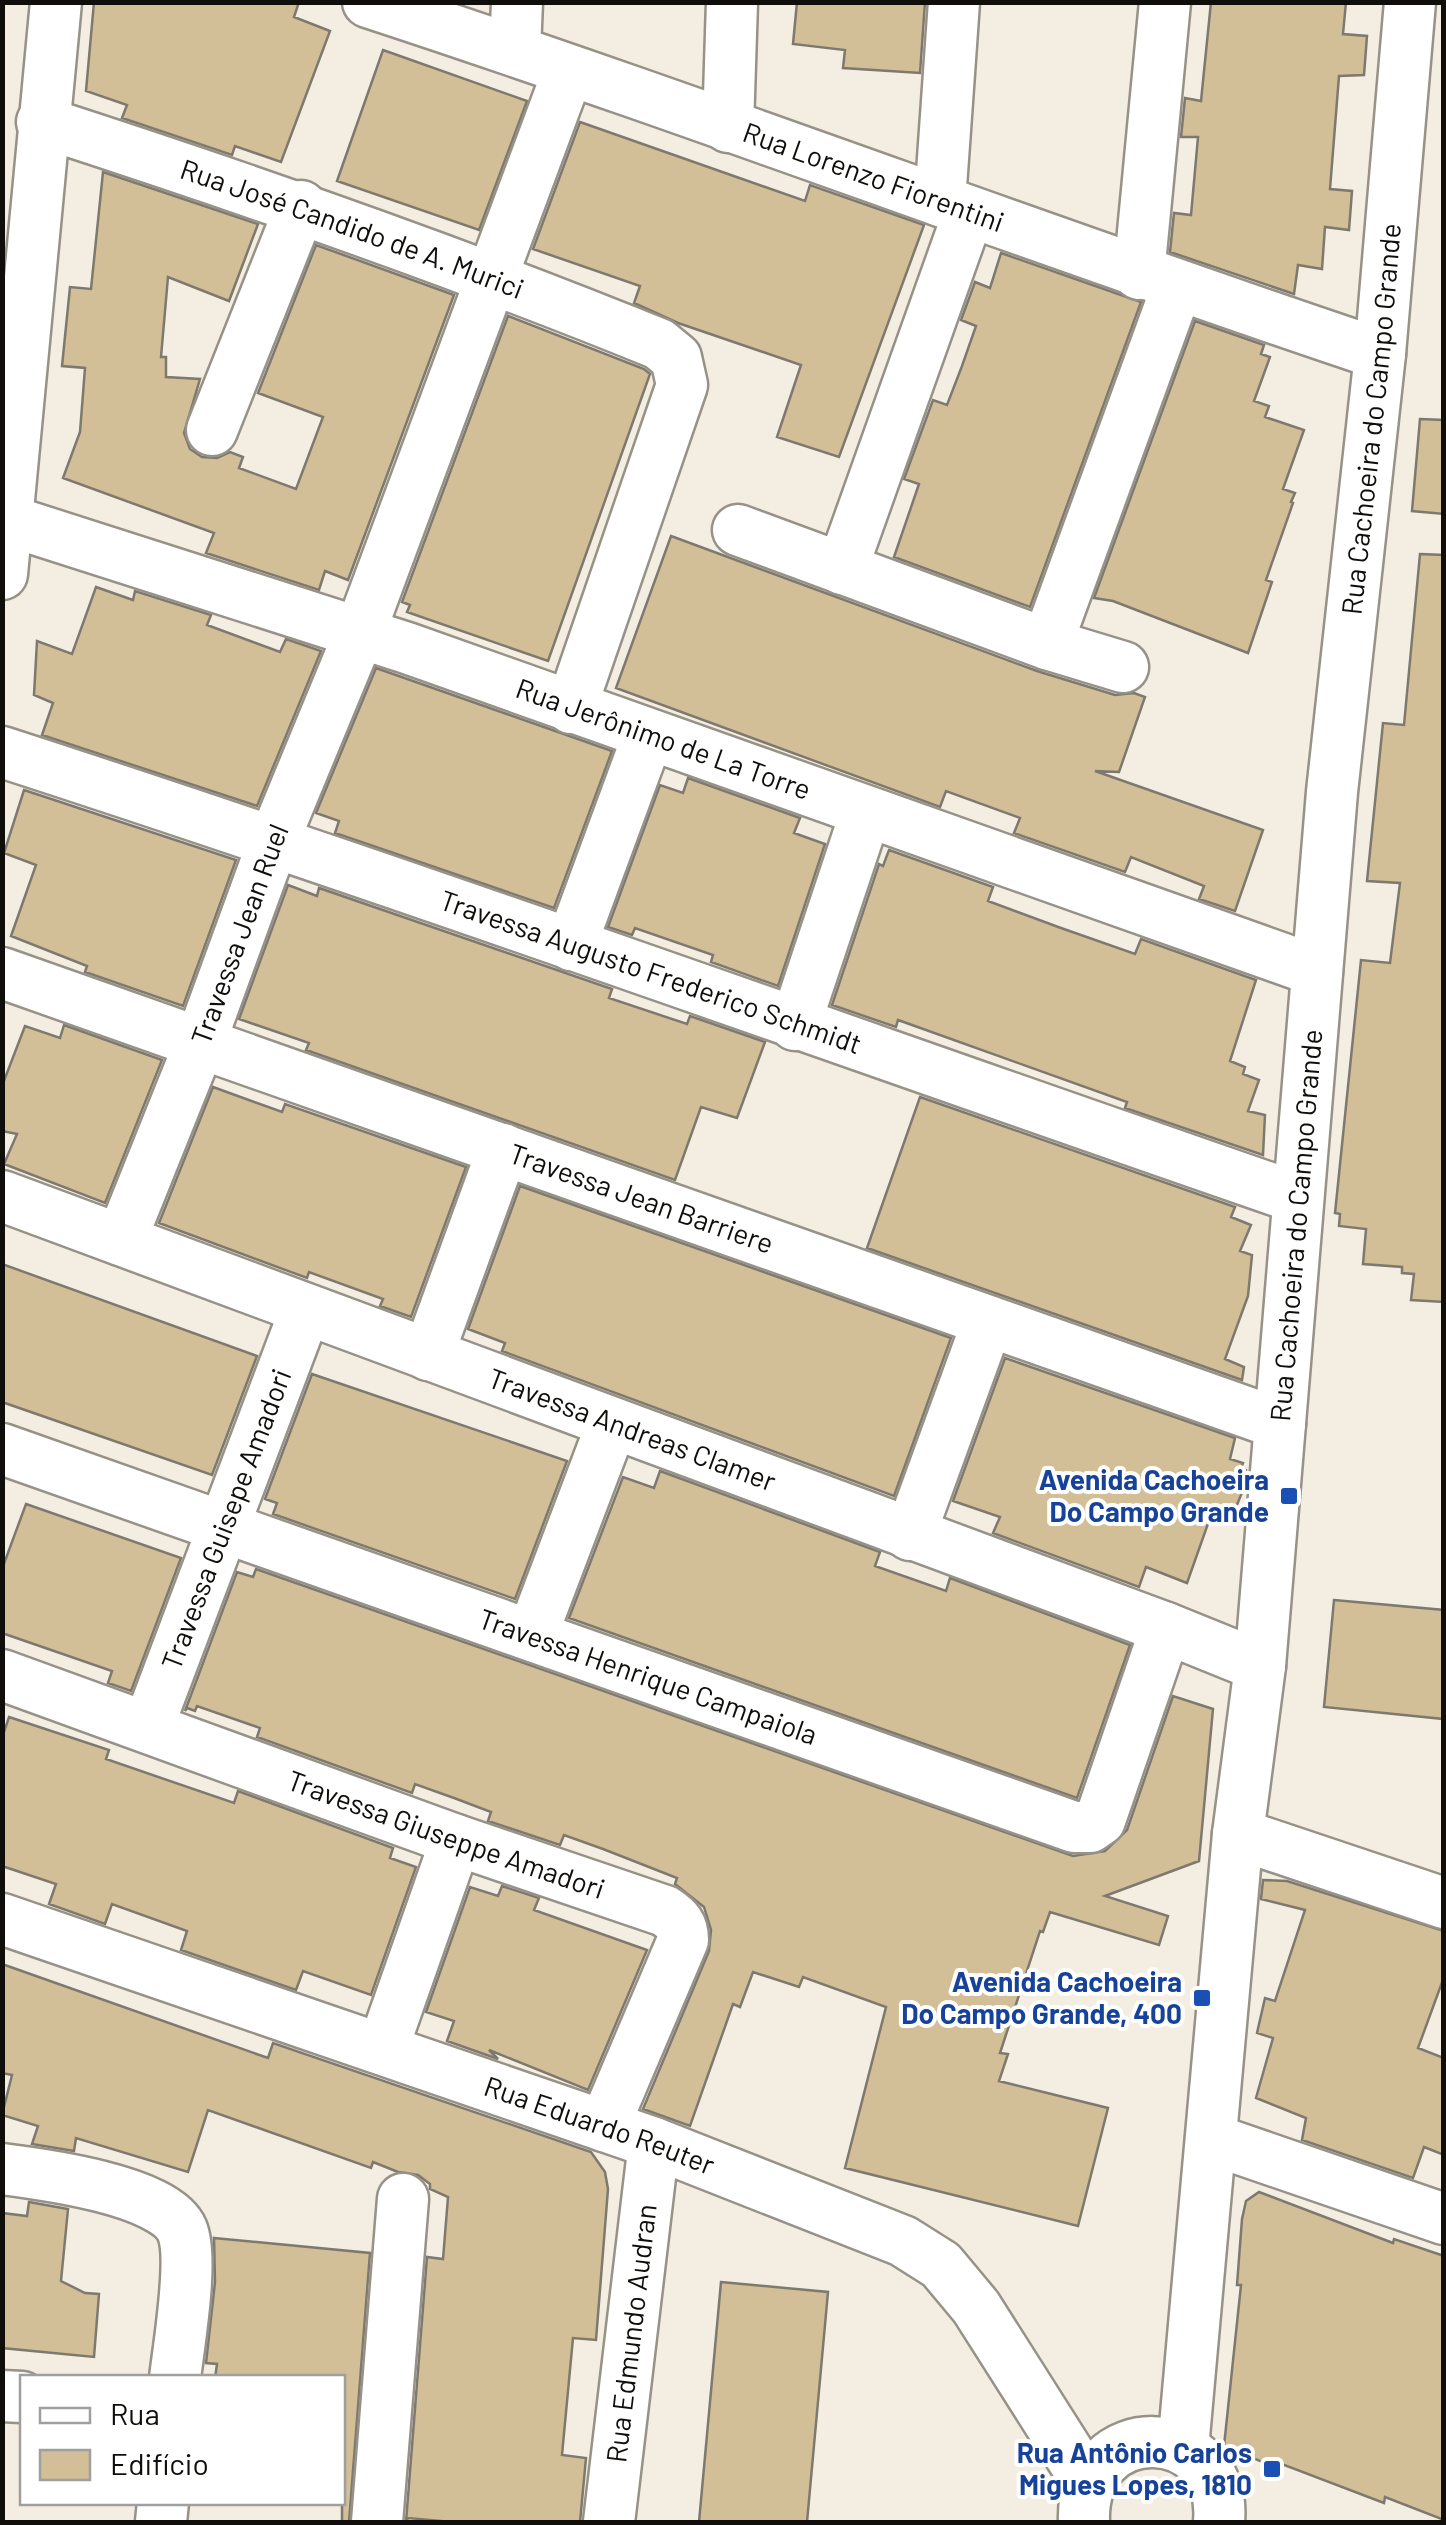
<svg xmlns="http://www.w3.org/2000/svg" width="1446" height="2525" viewBox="0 0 1446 2525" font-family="Barlow,sans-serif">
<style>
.building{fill:#d2be97;stroke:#7e796f;stroke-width:2.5}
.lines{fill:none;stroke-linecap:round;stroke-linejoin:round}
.minor-casing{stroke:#979287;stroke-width:55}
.minor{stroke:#fff;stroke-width:50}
.transit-dot{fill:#1a4fb4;stroke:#fff;stroke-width:4}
.labels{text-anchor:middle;stroke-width:8;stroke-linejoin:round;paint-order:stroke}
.street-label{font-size:28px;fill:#100e0b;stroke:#fff}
.transit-label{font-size:28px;font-weight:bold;fill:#164399;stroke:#fff;text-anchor:end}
</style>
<rect width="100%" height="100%" fill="#f4eee2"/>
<path class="building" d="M94,2H299L294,17L330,31L281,162L235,146L232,155L122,118L127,105L86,91Z
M797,2H925L920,73L843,68L845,50L793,44Z
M1211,2H1346L1343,34L1367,36L1364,75L1339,76L1330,189L1352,191L1349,230L1325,227L1322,269L1298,265L1294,294L1170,252L1174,213L1191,215L1198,137H1181L1185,98L1201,101Z
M383,50L527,101L479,230L337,181Z
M580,122L805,201L810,185L924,225L839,457L777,437L801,365L678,323L634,303L640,286L533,249Z
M103,172L258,224L229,301L168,277L161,357H166V377L200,379L184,433L190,449L202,457L217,458L230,452L243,457L239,468L296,489L323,417L258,393L316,245L454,295L348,580L325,571L319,590L206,553L214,533L63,478L80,432L85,368L62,366L70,287L91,289Z
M1001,253L1141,302L1030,607L894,557L919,484L904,479L933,400L947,405L962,366L976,326L961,320L975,282L990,288Z
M508,316L644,369L650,374L548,661L407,612L410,605L402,602Z
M1195,321L1264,345L1261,354L1270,357L1254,401L1269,406L1265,417L1304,430L1283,489L1295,493L1291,502L1293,503L1266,580L1272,582L1248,653L1113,601L1094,598Z
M1420,419L1444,420V514L1412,511Z
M671,536L1037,671L1115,695L1134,693L1145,697L1119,772L1095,771L1263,830L1235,911L1199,899L1204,886L1131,857L1125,872L1014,833L1020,818L946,791L940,807L616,688Z
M1420,554L1444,555V1302L1411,1300L1414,1274L1402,1273V1267L1363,1264L1366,1229L1339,1226L1340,1214L1335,1213L1361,960L1390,963L1400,883L1367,881L1383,723L1404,725Z
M96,587L133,600L135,591L211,615L207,625L280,652L286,639L321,651L257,806L42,735L53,703L34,695L37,641L72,654Z
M376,668L612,751L554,908L335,833L339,821L316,813Z
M688,778L800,818L794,833L825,844L778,986L711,962L713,955L635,928L632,935L608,927L660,785L683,793Z
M24,790L236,860L183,1006L85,972L87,966L11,936L36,865L4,853Z
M889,850L993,887L988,901L1061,928L1135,954L1141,939L1256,980L1230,1061L1245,1067L1243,1074L1259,1080L1248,1111L1265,1115L1263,1155L1125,1108L1127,1102L898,1020L896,1027L832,1005L879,864L883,866Z
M288,885L317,896L319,888L612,989L609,998L687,1024L690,1016L765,1042L737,1118L701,1107L675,1180L306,1050L309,1043L239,1019Z
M64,1025L162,1060L105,1203L4,1164L17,1134L2,1131V1086L25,1026L60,1038Z
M213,1087L282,1112L285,1104L466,1167L411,1317L380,1306L383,1299L309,1272L307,1278L159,1223Z
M920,1097L1235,1207L1231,1217L1251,1225L1240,1251L1252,1255L1248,1296L1225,1359L1244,1367L1242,1380L867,1248Z
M520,1186L951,1338L894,1496L502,1351L505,1343L468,1329Z
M2,1264L257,1356L212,1475L2,1402Z
M1005,1358L1235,1438L1230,1459L1243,1463L1241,1468L1246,1470L1243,1490L1230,1522L1210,1518L1187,1583L1146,1567L1139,1587L993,1533L1000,1517L953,1501Z
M312,1374L567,1461L515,1599L273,1514L277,1503L265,1499Z
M660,1471L880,1552L875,1566L946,1591L950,1578L1130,1645L1077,1798L569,1618L623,1477L654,1488Z
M26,1504L181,1558L131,1691L108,1683L112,1671L2,1633V1569Z
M256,1569L1073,1856L1105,1851L1127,1830L1173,1696L1213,1709L1199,1861L1105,1896L1168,1916L1159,1945L1050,1912L1043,1932L1040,1931L1000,2053L1008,2054L999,2081L1108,2108L1078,2226L845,2168L886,2007L803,1977L799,1987L753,1972L740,2007L733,2004L690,2126L643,2109L709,1951L711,1930L704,1907L675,1884L677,1878L603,1849L564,1835L560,1845L488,1821L491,1812L454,1798L415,1784L412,1793L257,1737L260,1728L197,1706L195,1711L187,1708L185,1711L237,1572L253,1577Z
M1334,1600L1444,1610V1719L1324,1707Z
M9,1717L109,1750L106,1759L234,1803L238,1791L393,1848L390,1858L416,1867L371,1995L303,1971L296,1990L181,1950L187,1931L112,1904L105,1924L49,1904L56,1884L2,1866V1738Z
M1263,1880L1287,1881L1444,1931V1977L1418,2048L1444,2058V2155L1424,2147L1413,2178L1302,2140L1306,2118L1256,2098L1273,2038L1257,2033L1265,1998L1275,2001L1305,1910L1261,1899Z
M502,1886L539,1898L534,1910L647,1950L588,2090L489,2050L498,2059L447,2041L454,2021L426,2012L470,1887L498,1896Z
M2,1964L268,2058L273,2043L591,2152L605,2172L608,2189L596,2340L573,2338L562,2455L586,2458L580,2522H452L408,2518L406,2522L427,2257L443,2259L448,2197L430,2189V2184L418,2175L398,2172L373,2162L371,2168L208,2110L188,2172L76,2138L74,2151L32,2144L38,2126L2,2115L12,2075L2,2073Z
M1259,2192L1393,2243L1394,2239L1444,2256V2520L1385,2497L1384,2503L1274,2461L1272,2466L1224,2446L1241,2285H1237L1242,2219L1246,2201Z
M29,2202L68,2209L61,2281L85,2293L99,2294L94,2357L2,2348V2213L27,2216Z
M214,2238L370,2253L349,2522H342V2378H215L217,2364L206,2363L215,2282Z
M721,2282L828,2292L807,2522H699Z"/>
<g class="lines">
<g class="minor-casing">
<g id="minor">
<path id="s1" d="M368,2C707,113 1041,241 1380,354"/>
<path d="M515,50L517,2"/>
<path id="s2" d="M42,122C252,190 455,261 659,344L676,358L682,385L571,708"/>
<path d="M728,127L732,2"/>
<path d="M940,201L954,2"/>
<path d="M1139,274L1165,2"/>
<path d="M212,430L301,206"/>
<path id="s3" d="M7,520L407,648L1317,971"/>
<path d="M738,530L1047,644L1123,667"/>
<path d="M842,569L969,212"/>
<path d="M2,574L56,2"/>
<path d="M1047,644L1177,287"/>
<path id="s4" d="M2,752C437,893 866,1049 1298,1198"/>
<path d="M571,945L648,736"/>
<path id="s5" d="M2,973L1280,1424"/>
<path d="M795,1025L866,812"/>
<path id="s6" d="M2,1196L1166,1628L1260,1666"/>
<path id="s7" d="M121,1240L200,1043L274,840L360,632L568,72"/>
<path d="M428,1355L503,1149"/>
<path id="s8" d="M2,1449L1074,1827H1090L1100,1820L1166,1628"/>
<path d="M910,1535L988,1321"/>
<path d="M532,1635L612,1424"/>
<path id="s9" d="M2,1675L456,1840L665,1911C677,1919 683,1925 683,1940L604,2126"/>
<path id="s10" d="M148,1727L305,1311"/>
<path d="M1238,1834L1444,1903"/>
<path id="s11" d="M2,1919L654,2143L903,2241L941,2265L976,2307L1089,2485"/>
<path d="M383,2048L456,1840"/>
<path d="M1211,2139L1444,2219"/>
<path d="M2,2169C42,2174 165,2190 182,2230C194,2258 179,2344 175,2378"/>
<path d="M2,2396L22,2397"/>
<path id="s12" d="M1183,2448L1238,1834L1260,1666L1332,792L1380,354L1410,2"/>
<path d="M161,2522L163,2502"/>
<path d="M377,2522L403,2199"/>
<path id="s13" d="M609,2522L654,2143"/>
<path d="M1084,2522C1080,2413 1228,2418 1219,2522"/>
</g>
</g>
<use href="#minor" class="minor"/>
</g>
<g class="transit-dot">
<rect x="1279" y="1486" width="20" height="20" rx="5"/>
<rect x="1192" y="1988" width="20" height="20" rx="5"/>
<rect x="1262" y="2459" width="20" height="20" rx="5"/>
</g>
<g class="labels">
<g class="street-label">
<text dy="10" stroke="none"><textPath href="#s1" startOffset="535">Rua Lorenzo Fiorentini</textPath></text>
<text dy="10" stroke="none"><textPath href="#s2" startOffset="328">Rua José Candido de A. Murici</textPath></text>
<text dy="10" stroke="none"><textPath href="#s12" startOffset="2038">Rua Cachoeira do Campo Grande</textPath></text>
<text dy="10" stroke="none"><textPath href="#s3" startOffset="692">Rua Jerônimo de La Torre</textPath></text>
<text dy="10" stroke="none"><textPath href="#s7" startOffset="328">Travessa Jean Ruel</textPath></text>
<text dy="10" stroke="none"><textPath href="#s4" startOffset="685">Travessa Augusto Frederico Schmidt</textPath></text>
<text dy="10" stroke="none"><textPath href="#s5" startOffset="678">Travessa Jean Barriere</textPath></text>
<text dy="10" stroke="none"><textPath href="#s12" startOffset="1228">Rua Cachoeira do Campo Grande</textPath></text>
<text dy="10" stroke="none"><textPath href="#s6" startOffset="672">Travessa Andreas Clamer</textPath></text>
<text dy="10" stroke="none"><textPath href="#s10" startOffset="222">Travessa Guisepe Amadori</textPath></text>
<text dy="10" stroke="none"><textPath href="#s8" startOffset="685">Travessa Henrique Campaiola</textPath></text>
<text dy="10" stroke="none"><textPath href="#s9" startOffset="472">Travessa Giuseppe Amadori</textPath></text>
<text dy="10" stroke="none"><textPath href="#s11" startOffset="632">Rua Eduardo Reuter</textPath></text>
<text dy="10" stroke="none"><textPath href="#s13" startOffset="190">Rua Edmundo Audran</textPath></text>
</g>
<g class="transit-label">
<text x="1269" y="1490">Avenida Cachoeira<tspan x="1269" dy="32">Do Campo Grande</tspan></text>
<text x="1182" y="1992">Avenida Cachoeira<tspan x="1182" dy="32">Do Campo Grande, 400</tspan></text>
<text x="1252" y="2463">Rua Antônio Carlos<tspan x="1252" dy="32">Migues Lopes, 1810</tspan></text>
</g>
</g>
<rect width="1446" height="2525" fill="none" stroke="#100e0b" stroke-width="10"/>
<rect x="20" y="2375" width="325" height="130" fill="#ffffff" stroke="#9f9f9d" stroke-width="2.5"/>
<rect x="40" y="2408" width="50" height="15" fill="#ffffff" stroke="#9f9f9d" stroke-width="2.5"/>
<text x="110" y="2425" font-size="30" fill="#100e0b">Rua</text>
<rect x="40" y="2450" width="50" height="30" fill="#d2be97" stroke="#9f9f9d" stroke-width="2.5"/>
<text x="110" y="2475" font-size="30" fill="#100e0b">Edifício</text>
</svg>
